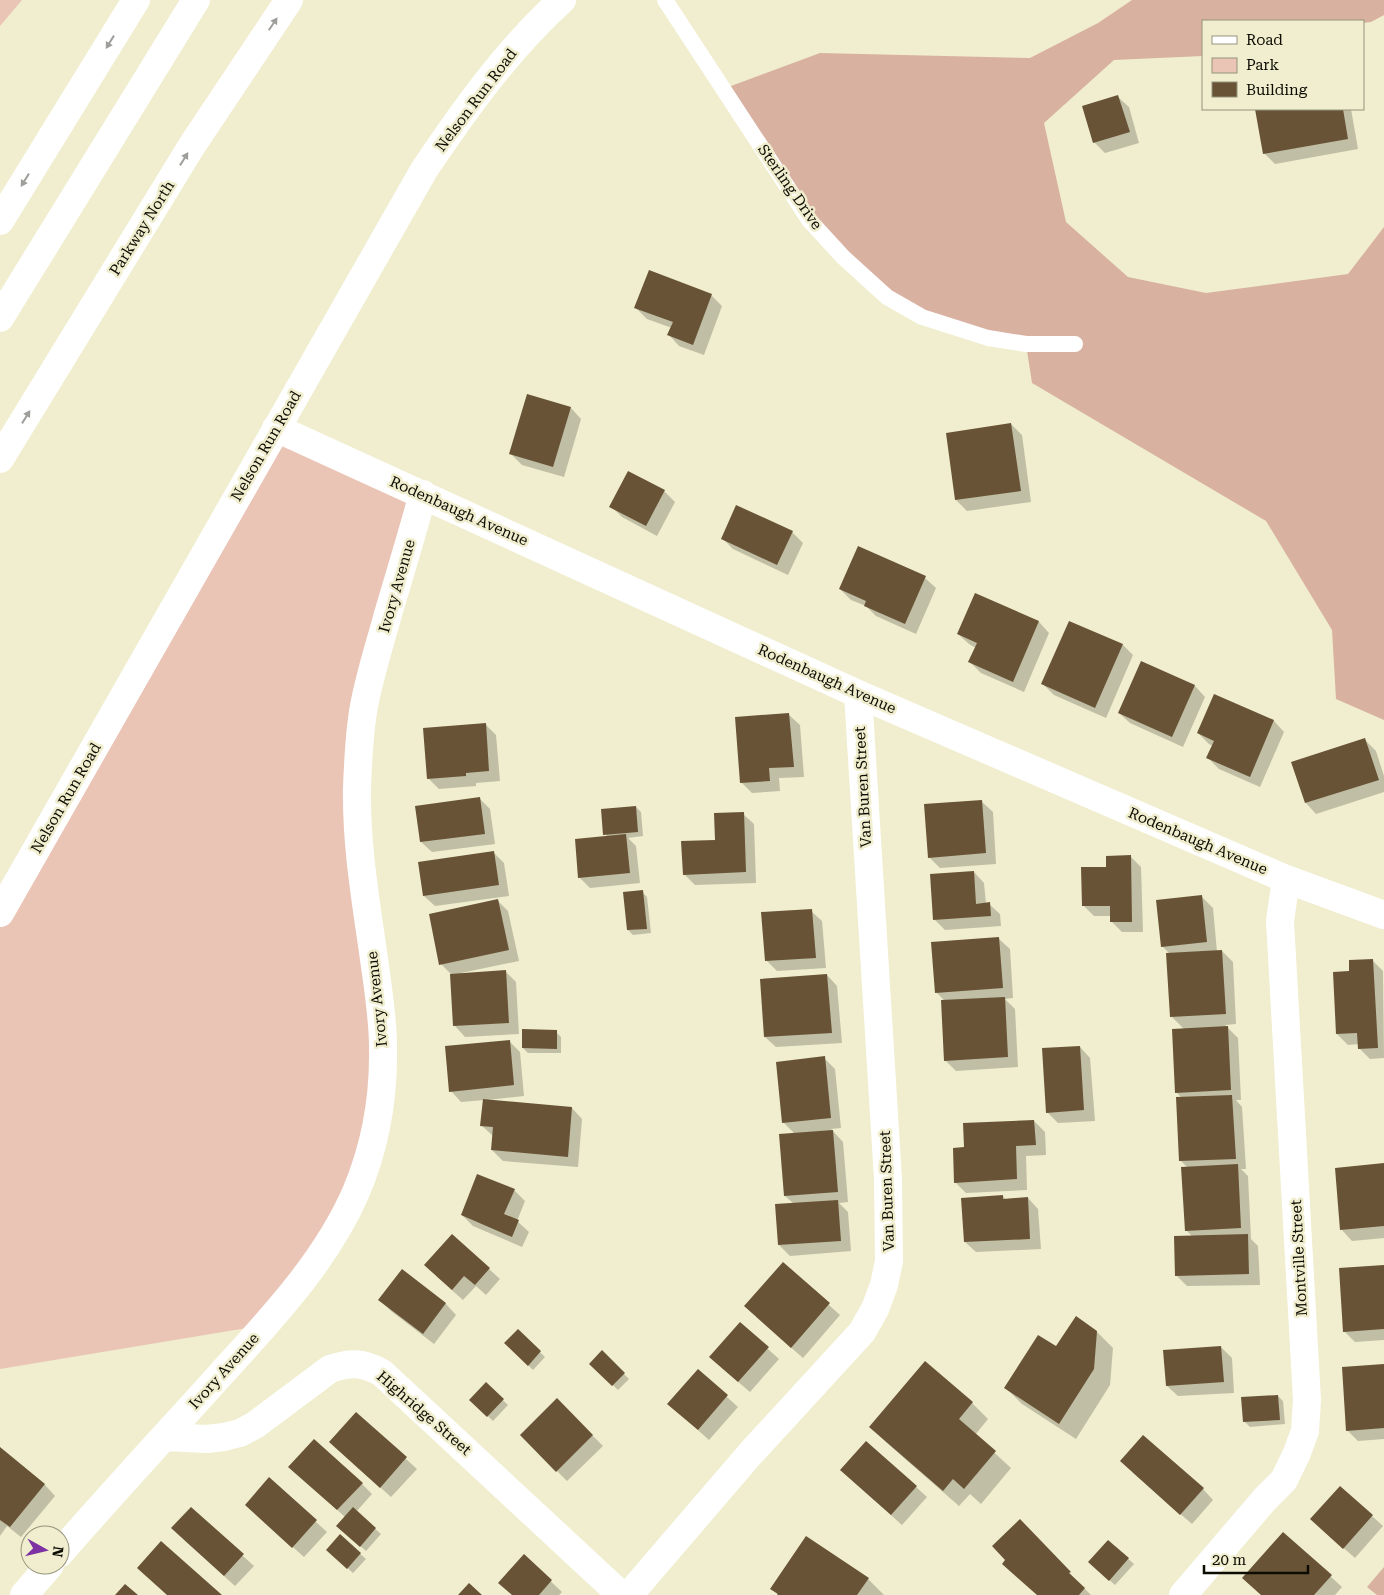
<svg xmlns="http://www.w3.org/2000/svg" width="1384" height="1595" viewBox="0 0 1384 1595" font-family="'Roboto Serif',serif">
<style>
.green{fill:#eac5b6}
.forest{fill:#d9b1a1}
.shadow{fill:#0003}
.building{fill:#685336}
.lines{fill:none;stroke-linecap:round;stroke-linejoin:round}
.lane{stroke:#fff;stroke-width:16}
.street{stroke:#fff;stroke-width:28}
.primary{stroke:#fff;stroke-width:28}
.highway{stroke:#fff;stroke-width:28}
.oneway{fill:#9e9e9a}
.labels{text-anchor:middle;stroke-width:5;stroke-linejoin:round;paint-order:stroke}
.street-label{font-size:15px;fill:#0d0c03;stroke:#f0eece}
</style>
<rect width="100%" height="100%" fill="#f0eece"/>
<path class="green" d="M0,0H22L0,26Z
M276,428L423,494L364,708L381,1011L368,1160L265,1325L0,1369V913Z"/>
<path class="forest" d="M1132,0H1384V15L1371,22L1363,23V21H1203V56L1114,60L1044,123L1066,222L1128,277L1206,293L1348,274L1384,227V720L1336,699L1332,630L1266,521L1032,383L1026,344L922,317L843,257L723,89L820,53L1030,58L1098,23Z
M1384,1567V1595H1377L1367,1587Z"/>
<path class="shadow" d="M1118,97L1129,107L1139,143L1105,153L1094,142Z
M1256,109H1351L1358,149L1275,164L1264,153Z
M711,295L722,306L704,355L679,346L669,335L672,328L647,319L636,308Z
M571,408L581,419L564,477L522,465L511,454Z
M1011,424L1022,435L1031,502L967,511L956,500Z
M664,491L675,502L657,536L622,517L611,506Z
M792,532L803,543L788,575L733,549L722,538Z
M925,578L936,588L916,634L876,616L866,606L851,600L840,589Z
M975,595L1039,622L1049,633L1024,692L981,673L970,662L976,648L969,644L958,634Z
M1123,645L1133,655L1106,718L1054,695L1043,684Z
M1195,686L1205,697L1183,747L1130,723L1119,713Z
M1215,695L1274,721L1284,732L1260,787L1219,769L1208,758L1213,746L1209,744L1198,733Z
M789,715L800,725L804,777L779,778L780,791L752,793L741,782Z
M485,724L496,735L500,781L476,783V786L439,789L428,778Z
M1365,740L1376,751L1384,776V792L1316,814L1306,803Z
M479,798L490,809L495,844L432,852L421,842Z
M982,802L993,812L996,864L940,868L929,857Z
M636,807L641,812L643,836L628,838L636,846L640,883L590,888L579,877L608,837L605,834Z
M743,814L754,824L756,883L695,885L684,874Z
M493,852L504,863L509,896L435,906L424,896Z
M1130,856L1141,867L1143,932H1122L1111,921V916H1094L1084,906L1107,868Z
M974,872L984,883L986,904H989L1000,914L1001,926L945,930L935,920Z
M642,892L647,897L651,933L633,935L628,930Z
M1202,897L1213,908L1217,952L1222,951L1233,962L1236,1024L1225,1025L1238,1038L1241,1100H1236L1242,1107L1246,1169H1241L1248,1176L1251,1239L1258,1246L1260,1285L1187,1286L1176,1275L1193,1237L1186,1230L1188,1168L1181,1161L1182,1098L1176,1092L1184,1029L1171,1016L1170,954L1162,946Z
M498,901L508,911L519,961L461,973V974L506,972L516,982L519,1034L465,1037L455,1026L452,975L441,964Z
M811,911L822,921L826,968L777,971L766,960Z
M999,939L1010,949L1013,998L1005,999L1015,1009L1018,1067L956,1071L945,1060V1001L936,992Z
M1372,960L1383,971L1384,1058L1370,1059L1359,1048V1044L1348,1045L1337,1034L1350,973Z
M827,975L837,986L842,1043L776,1047L765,1037Z
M556,1032L561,1037V1053H528L523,1048Z
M509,1041L520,1052L524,1096L487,1100L572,1108L582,1119L578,1167L503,1161L492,1150L493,1136L481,1125L484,1100L461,1102L451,1091Z
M1080,1047L1090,1058L1095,1121L1058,1123L1047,1112Z
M824,1058L835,1069L841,1128L831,1129L843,1142L848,1202L839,1203L848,1212L851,1251L790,1256L779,1245L794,1204L785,1196L795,1134L784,1123Z
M1034,1121L1045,1132L1046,1155L1026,1156L1027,1190L966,1193L955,1182L966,1148Z
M1384,1165V1238L1352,1241L1342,1230Z
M514,1190L525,1201L517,1221L529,1232L522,1247L473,1226L462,1215Z
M1003,1196L1006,1200L1028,1198L1038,1209L1041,1249L976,1252L965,1242Z
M783,1264L840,1315L803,1358L756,1317Z
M1384,1267V1340L1355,1342L1344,1331Z
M489,1269L500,1279L486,1295L476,1286L463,1300L436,1276Z
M402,1271L446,1304L456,1315L434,1344L391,1311L380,1300Z
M740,1324L779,1359L750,1392L722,1368Z
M518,1331L545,1357L533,1370L506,1343Z
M1097,1332L1113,1348L1110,1385L1076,1439L1022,1404L1006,1388L1056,1348Z
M1221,1347L1232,1358L1234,1393L1178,1396L1167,1386Z
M602,1352L629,1379L618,1390L591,1364Z
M926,1363L972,1403L988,1419L975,1435L1011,1468L981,1504L970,1494L959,1506L887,1443L871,1427Z
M1384,1365V1439L1358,1441L1347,1430Z
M698,1371L738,1407L709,1440L680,1414Z
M486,1384L508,1405L493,1421L471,1400Z
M1278,1396L1283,1401L1285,1424L1250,1427L1244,1421Z
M557,1400L603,1446L567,1481L521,1435Z
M356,1414L417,1469L391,1497L342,1453Z
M0,1448L45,1485L55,1496L21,1537L7,1526L0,1536Z
M1132,1472L1203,1489L1213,1500L1192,1524Z
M301,1477L362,1484L372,1494L356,1512L381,1534L366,1551L343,1531L345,1517Z
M269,1479L327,1532L304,1557L257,1515Z
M853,1481L916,1487L927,1497L902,1525Z
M191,1509L254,1566L235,1586L183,1539Z
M1372,1516L1383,1526L1355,1558L1323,1530Z
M1031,1532L1080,1584L1091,1595H1038Z
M1283,1533L1342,1587L1335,1595H1261Z
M340,1536L366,1559L353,1573L333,1555Z
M1108,1541L1134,1564L1115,1585L1095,1567Z
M524,1556L562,1592L559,1595H512Z
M868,1579L884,1595H778L772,1588Z"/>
<path class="building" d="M1118,95L1130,132L1093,143L1082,106Z
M1255,109H1343L1348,139L1263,154Z
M649,270L712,294L693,345L667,335L673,322L634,308Z
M527,394L571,407L553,467L509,454Z
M1011,423L1021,491L955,500L946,433Z
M628,471L665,490L646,526L609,507Z
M736,505L793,531L777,565L721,539Z
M858,546L926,576L905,624L864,606L866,601L839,589Z
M975,593L1039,621L1013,682L968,662L977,643L957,634Z
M1069,621L1123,644L1095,708L1041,684Z
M1141,661L1195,685L1172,737L1118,713Z
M1214,694L1274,720L1250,777L1206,758L1214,741L1197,733Z
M789,713L794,767L769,768L770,781L740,783L735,717Z
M486,723L489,771L466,773V776L427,779L423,728Z
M1365,738L1379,780L1305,803L1291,762Z
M480,797L485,834L420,842L415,806Z
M982,800L986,853L928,858L924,804Z
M636,806L638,832L603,835L601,809Z
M744,812L746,872L683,875L681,841L715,840L714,813Z
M626,834L630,873L578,878L575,839Z
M494,851L499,885L423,896L418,862Z
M1131,855L1132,922H1110V906H1082L1081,867H1106V856Z
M974,871L976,904L990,902L991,916L933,920L930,874Z
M643,890L647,929L627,930L623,892Z
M1202,895L1207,942L1161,947L1156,900Z
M498,899L509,950L439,965L429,914Z
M812,909L816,958L765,961L761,912Z
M999,937L1003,988L935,993L931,942Z
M1222,950L1226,1014L1170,1017L1166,953Z
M1373,959L1378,1048L1358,1049L1357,1033L1336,1034L1333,972L1349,971V960Z
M506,970L509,1023L453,1026L450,974Z
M827,974L832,1033L764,1037L760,979Z
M1005,997L1008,1057L944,1061L941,1000Z
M1228,1026L1231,1090L1175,1093L1172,1029Z
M522,1029L557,1030V1049L522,1048Z
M510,1040L514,1085L449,1092L445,1046Z
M1080,1046L1084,1110L1046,1113L1042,1048Z
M825,1056L831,1118L782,1123L776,1062Z
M1232,1095L1236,1159L1179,1161L1176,1097Z
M483,1099L572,1107L568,1157L491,1150L493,1127L480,1126Z
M1034,1120L1036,1145L1016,1146L1017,1179L954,1183L953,1148L964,1147L963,1123Z
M833,1130L838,1192L784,1196L779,1134Z
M1384,1163V1226L1340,1230L1335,1168Z
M1238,1164L1241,1228L1185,1231L1181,1167Z
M477,1174L515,1189L504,1214L519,1220L512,1237L461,1215Z
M1003,1195V1199L1028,1197L1030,1239L964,1242L961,1198Z
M838,1200L841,1241L778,1245L775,1204Z
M452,1234L490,1268L475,1285L464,1276L452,1290L424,1265Z
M1248,1234L1249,1274L1175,1276L1174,1236Z
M783,1262L830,1303L791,1348L744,1306Z
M1384,1265V1329L1343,1332L1339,1268Z
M402,1269L446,1303L423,1334L378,1300Z
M1076,1316L1097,1331L1094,1369L1059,1424L1004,1388L1038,1335L1056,1346Z
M740,1322L769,1347L738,1382L709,1357Z
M518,1329L541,1351L528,1366L504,1343Z
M1221,1346L1224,1382L1166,1386L1163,1350Z
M602,1350L625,1373L612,1386L589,1364Z
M925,1361L973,1402L959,1419L996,1451L964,1489L953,1479L943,1491L869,1427Z
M1384,1364V1428L1346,1431L1342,1367Z
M698,1369L728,1395L698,1430L667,1404Z
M486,1382L504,1399L487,1417L469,1400Z
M1278,1395L1280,1420L1243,1422L1241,1397Z
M557,1398L593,1435L556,1472L520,1435Z
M356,1412L407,1457L380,1488L329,1442Z
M1143,1435L1204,1488L1180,1515L1120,1461Z
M314,1439L363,1483L337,1510L288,1467Z
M866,1441L917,1486L891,1515L840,1470Z
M0,1447L45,1484L10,1527L0,1520Z
M269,1477L317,1520L292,1548L245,1505Z
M1340,1486L1373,1515L1343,1549L1310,1519Z
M191,1507L244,1554L224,1576L171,1528Z
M353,1507L376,1528L360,1547L336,1526Z
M1020,1519L1071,1572L1069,1573L1085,1588L1079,1595H1037L1002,1564L1005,1560L992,1546Z
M1283,1532L1332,1575L1314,1595H1261L1242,1578Z
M340,1534L361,1553L347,1569L326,1550Z
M806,1536L869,1578L857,1595H777L778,1594L770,1589Z
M1108,1540L1129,1558L1109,1581L1088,1562Z
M161,1541L222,1595H167L137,1568Z
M524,1554L552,1580L539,1595H512L498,1583Z
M469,1583L482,1595H458Z
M125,1584L138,1595H115Z"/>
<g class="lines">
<path class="lane" d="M665,0L809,220L843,257L887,297L922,317L988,338L1026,344H1075"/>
<path class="street" d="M276,428L858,694L1286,879L1384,915
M164,1437L207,1439L224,1437L240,1433L255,1425L330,1369C350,1362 363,1362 382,1373L621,1595
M60,1553C113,1492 168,1433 222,1373C272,1318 326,1261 356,1192C375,1147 384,1097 383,1047C383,1018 378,988 374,959C366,902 356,846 357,788C358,761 359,733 364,706C370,674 380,644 388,614C400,574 412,534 423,494
M24,1595L50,1565
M629,1595L750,1454L862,1332L875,1309L884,1285L889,1261L888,1179L858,694
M1183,1595L1265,1499L1284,1480L1297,1453L1305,1431L1307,1400L1280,921L1286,879"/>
<path class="primary" d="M0,913L424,170C465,109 507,50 562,0"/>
<path class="highway" d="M0,221L136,0
M0,318L196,0
M0,459L191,147L289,0"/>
</g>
<defs><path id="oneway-solid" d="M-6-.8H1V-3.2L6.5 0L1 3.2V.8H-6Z" transform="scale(1.25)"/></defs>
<g class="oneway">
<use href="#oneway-solid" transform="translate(273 24) rotate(-56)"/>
<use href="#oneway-solid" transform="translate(110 42) rotate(122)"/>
<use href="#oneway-solid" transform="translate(184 159) rotate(-58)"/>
<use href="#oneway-solid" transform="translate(25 180) rotate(122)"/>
<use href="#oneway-solid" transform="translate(26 417) rotate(-58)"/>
</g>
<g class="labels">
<g class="street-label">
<text transform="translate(476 100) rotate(-53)" y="5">Nelson Run Road</text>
<text transform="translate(790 187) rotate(55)" y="5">Sterling Drive</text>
<text transform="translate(142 228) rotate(-58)" y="5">Parkway North</text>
<text transform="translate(266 446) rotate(-60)" y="5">Nelson Run Road</text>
<text transform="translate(459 511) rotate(24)" y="5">Rodenbaugh Avenue</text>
<text transform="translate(397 586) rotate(-74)" y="5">Ivory Avenue</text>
<text transform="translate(827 679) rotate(24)" y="5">Rodenbaugh Avenue</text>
<text transform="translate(863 787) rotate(-93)" y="5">Van Buren Street</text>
<text transform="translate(66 798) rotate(-60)" y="5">Nelson Run Road</text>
<text transform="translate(1198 841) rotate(23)" y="5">Rodenbaugh Avenue</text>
<text transform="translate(377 999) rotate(-96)" y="5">Ivory Avenue</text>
<text transform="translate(887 1191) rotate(-92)" y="5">Van Buren Street</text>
<text transform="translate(1299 1258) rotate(-93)" y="5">Montville Street</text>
<text transform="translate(224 1371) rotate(-48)" y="5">Ivory Avenue</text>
<text transform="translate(424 1413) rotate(41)" y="5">Highridge Street</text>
</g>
</g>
<rect x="1202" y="20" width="162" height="90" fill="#f0eece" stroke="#95947d"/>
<rect x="1212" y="36" width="25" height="8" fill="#ffffff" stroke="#95947d"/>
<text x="1246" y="45" font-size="15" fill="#0d0c03">Road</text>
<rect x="1212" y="58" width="25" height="15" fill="#eac5b6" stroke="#95947d"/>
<text x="1246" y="70" font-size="15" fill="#0d0c03">Park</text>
<rect x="1212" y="82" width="25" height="15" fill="#685336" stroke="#95947d"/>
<text x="1246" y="95" font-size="15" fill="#0d0c03">Building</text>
<g transform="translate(45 1550) rotate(98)"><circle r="24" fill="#f0eece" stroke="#95947d"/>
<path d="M0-4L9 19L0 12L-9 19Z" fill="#7d32a4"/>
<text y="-8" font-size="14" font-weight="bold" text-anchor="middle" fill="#0d0c03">N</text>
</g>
<path d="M1204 1565v8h104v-8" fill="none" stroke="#0d0c03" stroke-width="2.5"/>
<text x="1212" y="1565" font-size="15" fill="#0d0c03" stroke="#f0eece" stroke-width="4" paint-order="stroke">20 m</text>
</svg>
